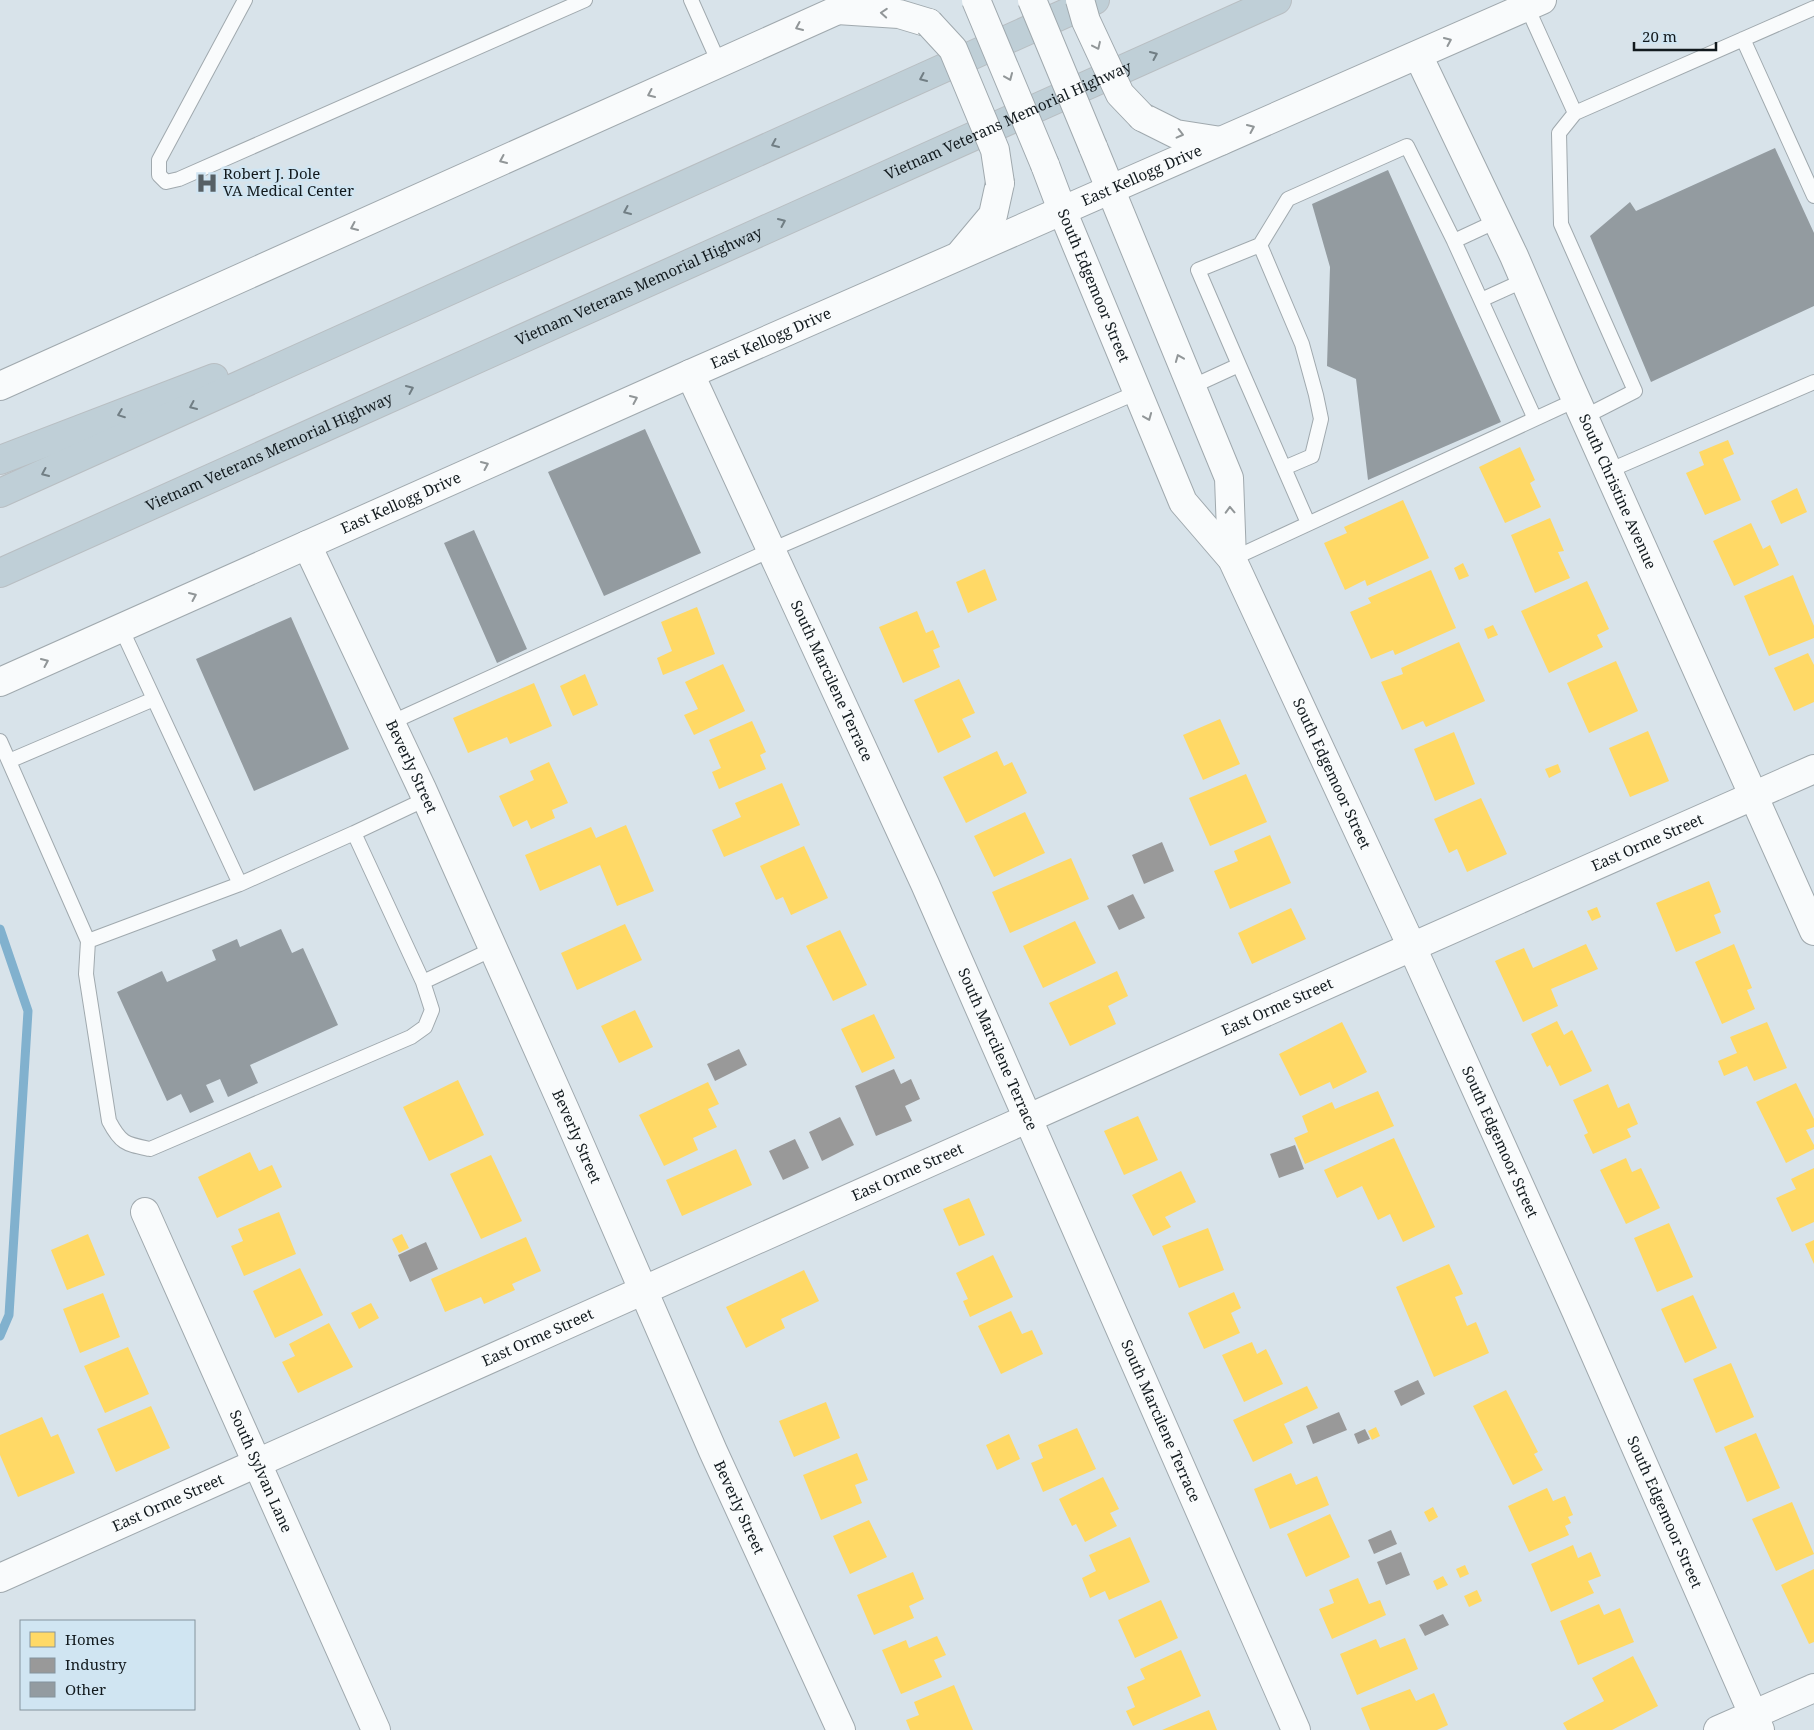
<svg xmlns="http://www.w3.org/2000/svg" width="1814" height="1730" viewBox="0 0 1814 1730" font-family="'Noto Serif',serif">
<style>
.homes{fill:#ffd966}
.industry{fill:#999}
.lines{fill:none;stroke-linecap:round;stroke-linejoin:round}
.stream{stroke:#81b1ce;stroke-width:9}
.building{fill:#939ba0}
.service-casing{stroke:#a0a9ae;stroke-width:16}
.minor-casing{stroke:#a0a9ae;stroke-width:30}
.tertiary-casing{stroke:#a0a9ae;stroke-width:30}
.secondary-casing{stroke:#a0a9ae;stroke-width:30}
.motorway-casing{stroke:#b8bec2;stroke-width:30}
.service{stroke:#f9fbfc;stroke-width:14}
.minor{stroke:#f9fbfc;stroke-width:28}
.tertiary{stroke:#f9fbfc;stroke-width:28}
.secondary{stroke:#f9fbfc;stroke-width:28}
.motorway{stroke:#bfcfd7;stroke-width:28}
.tertiary-bridge-casing{stroke:#a0a9ae;stroke-width:30;stroke-linecap:butt}
.secondary-bridge-casing{stroke:#a0a9ae;stroke-width:30;stroke-linecap:butt}
.tertiary-bridge{stroke:#f9fbfc;stroke-width:28}
.secondary-bridge{stroke:#f9fbfc;stroke-width:28}
.oneway{stroke:#919698}
.oneway2{stroke:#717e84}
.labels{text-anchor:middle;stroke-width:5;stroke-linejoin:round;paint-order:stroke}
.street-label{font-size:15px;fill:#121a1e;stroke:#d0e5f2}
.poi-label{font-size:15px;fill:#121a1e;stroke:#d0e5f2;text-anchor:start}
</style>
<rect width="100%" height="100%" fill="#d8e3ea"/>
<path class="homes" d="M1728,440L1734,454L1723,459L1741,500L1705,515L1686,473L1704,465L1699,452Z
M1520,447L1535,480L1530,483L1541,507L1505,523L1479,467Z
M1797,488L1807,512L1781,524L1771,501Z
M1403,500L1429,558L1367,586L1365,580L1345,590L1324,543L1347,533L1344,527Z
M1550,518L1564,551L1558,552L1570,578L1535,593L1511,535Z
M1751,523L1763,549L1770,545L1779,565L1734,586L1713,541Z
M1463,563L1469,576L1459,580L1454,568Z
M985,569L997,600L968,613L956,582Z
M1431,570L1456,628L1395,655L1393,650L1371,659L1350,612L1371,603L1368,598Z
M1793,575L1814,626V638L1769,656L1744,596Z
M1587,581L1609,629L1597,635L1603,647L1549,673L1521,611Z
M697,607L715,654L663,675L657,658L672,651L661,622Z
M917,611L926,633L933,630L940,647L933,650L940,667L903,683L879,627Z
M1493,625L1498,635L1488,639L1484,629Z
M1459,642L1485,701L1426,727L1423,721L1402,730L1381,682L1403,674L1401,668Z
M1808,653L1814,665V702L1794,711L1774,668Z
M1616,661L1638,711L1589,733L1567,683Z
M723,664L745,711L694,735L684,715L698,709L685,682Z
M585,674L598,705L573,716L560,686Z
M959,679L975,713L962,719L971,737L938,753L914,700Z
M534,683L552,726L510,744L507,737L468,753L453,718Z
M1220,719L1240,764L1203,780L1183,735Z
M752,721L766,752L760,755L766,769L719,789L712,772L721,768L709,740Z
M1648,731L1669,781L1630,797L1609,748Z
M1454,732L1475,784L1435,801L1414,749Z
M997,751L1004,766L1012,762L1027,793L966,823L943,777Z
M549,762L568,803L552,810L555,818L531,829L527,820L513,827L499,796L534,780L530,771Z
M1558,764L1561,772L1549,778L1545,769Z
M1246,774L1267,822L1210,846L1189,798Z
M782,783L800,825L724,857L712,830L741,817L735,803Z
M1481,798L1507,854L1467,872L1457,849L1449,853L1434,819Z
M1025,812L1045,853L994,877L974,836Z
M626,825L654,891L617,906L600,865L540,891L525,855L591,827L596,838Z
M1270,835L1291,883L1230,909L1214,871L1238,861L1234,851Z
M804,846L828,898L791,915L783,897L776,900L760,866Z
M1071,858L1089,899L1010,933L992,892Z
M1709,881L1721,912L1714,915L1721,933L1676,952L1656,903Z
M1597,907L1601,917L1592,921L1587,911Z
M1291,908L1306,939L1252,964L1238,933Z
M1075,921L1096,963L1043,988L1023,946Z
M625,924L642,960L577,990L561,953Z
M840,930L867,985L833,1001L806,946Z
M1586,944L1598,969L1551,989L1558,1006L1523,1022L1495,961L1524,948L1533,968Z
M1734,944L1752,988L1747,990L1755,1009L1722,1024L1695,962Z
M1117,971L1128,996L1108,1006L1116,1024L1070,1046L1049,1003Z
M635,1010L653,1047L619,1063L601,1026Z
M874,1014L895,1058L862,1073L841,1029Z
M1557,1021L1564,1035L1572,1030L1592,1071L1560,1086L1550,1065L1547,1067L1531,1034Z
M1342,1022L1367,1072L1333,1089L1330,1082L1300,1096L1279,1054Z
M1767,1022L1787,1068L1754,1081L1747,1066L1724,1076L1718,1061L1737,1053L1730,1037Z
M458,1080L484,1135L429,1161L403,1107Z
M708,1082L719,1104L708,1109L717,1127L693,1138L698,1150L664,1166L639,1115Z
M1796,1083L1814,1119V1127L1806,1130L1814,1145V1149L1786,1163L1756,1102Z
M1608,1084L1618,1108L1629,1103L1638,1124L1627,1129L1631,1137L1593,1154L1584,1135L1588,1133L1573,1100Z
M1378,1091L1394,1126L1305,1164L1294,1138L1308,1132L1302,1116L1332,1102L1335,1109Z
M1138,1116L1158,1160L1124,1175L1104,1131Z
M1394,1138L1435,1227L1403,1242L1390,1214L1378,1220L1362,1186L1337,1198L1324,1170Z
M736,1149L752,1185L682,1216L666,1180Z
M250,1152L259,1171L272,1165L282,1187L217,1218L198,1177Z
M491,1155L522,1221L481,1239L450,1174Z
M1626,1158L1632,1172L1641,1168L1660,1208L1626,1224L1600,1170Z
M1814,1168V1222L1792,1232L1776,1198L1796,1189L1791,1179Z
M1181,1171L1196,1202L1165,1217L1171,1227L1153,1236L1132,1195Z
M969,1198L985,1235L959,1246L943,1209Z
M279,1212L296,1254L244,1276L231,1246L243,1241L238,1229Z
M1669,1223L1693,1277L1657,1292L1634,1238Z
M1208,1228L1224,1270L1179,1288L1162,1246Z
M88,1234L105,1275L67,1290L51,1250Z
M402,1234L409,1248L399,1253L392,1239Z
M526,1237L541,1271L512,1284L515,1290L484,1304L481,1297L445,1312L431,1279Z
M1814,1240V1264L1805,1244Z
M993,1255L1013,1297L970,1317L963,1301L968,1299L956,1273Z
M1449,1264L1463,1294L1455,1297L1467,1326L1476,1322L1489,1353L1434,1377L1396,1287Z
M300,1268L323,1315L275,1338L253,1291Z
M804,1270L819,1301L781,1319L785,1328L746,1348L726,1307Z
M1234,1292L1241,1308L1231,1313L1240,1333L1204,1349L1188,1313Z
M103,1293L120,1337L80,1353L63,1309Z
M1693,1295L1717,1348L1685,1363L1661,1309Z
M371,1303L379,1318L359,1329L351,1313Z
M1011,1311L1022,1334L1032,1330L1043,1354L1001,1374L978,1326Z
M329,1323L353,1367L298,1393L282,1362L295,1356L289,1344Z
M1252,1342L1257,1354L1266,1349L1283,1384L1244,1402L1222,1355Z
M128,1347L149,1394L105,1413L84,1366Z
M1731,1363L1754,1417L1716,1433L1693,1379Z
M1307,1386L1318,1408L1284,1424L1293,1443L1253,1462L1233,1420Z
M1506,1390L1538,1452L1534,1454L1543,1470L1513,1485L1473,1406Z
M826,1402L840,1438L794,1457L779,1421Z
M151,1406L170,1448L116,1472L97,1429Z
M42,1417L51,1437L58,1434L75,1473L18,1497L0,1455V1435Z
M1376,1427L1380,1436L1372,1440L1368,1431Z
M1077,1428L1096,1469L1043,1492L1031,1463L1043,1458L1038,1445Z
M1756,1433L1780,1488L1747,1502L1724,1447Z
M1009,1434L1020,1459L997,1470L986,1445Z
M857,1453L868,1480L855,1485L862,1503L821,1520L803,1475Z
M1291,1473L1296,1485L1317,1476L1329,1505L1270,1529L1254,1489Z
M1103,1477L1119,1509L1110,1513L1117,1526L1085,1542L1076,1524L1072,1526L1059,1499Z
M1547,1488L1553,1501L1565,1496L1573,1515L1568,1517L1571,1523L1565,1526L1569,1535L1529,1552L1508,1506Z
M1792,1502L1814,1554L1776,1571L1752,1519Z
M1433,1507L1438,1517L1429,1522L1424,1512Z
M1330,1514L1350,1557L1306,1577L1287,1534Z
M869,1520L887,1557L850,1574L833,1536Z
M1130,1537L1150,1582L1109,1600L1105,1591L1090,1598L1082,1578L1096,1571L1089,1555Z
M1573,1545L1578,1558L1591,1552L1601,1576L1588,1581L1594,1593L1551,1612L1531,1564Z
M1465,1565L1469,1574L1460,1578L1456,1569Z
M1814,1569V1642L1809,1644L1781,1585Z
M913,1572L924,1599L909,1606L914,1618L874,1635L857,1595Z
M1443,1576L1448,1585L1437,1590L1433,1581Z
M1358,1578L1369,1604L1380,1600L1386,1615L1332,1639L1319,1609L1334,1603L1329,1590Z
M1477,1590L1482,1601L1469,1607L1464,1596Z
M1161,1600L1178,1638L1135,1658L1118,1620Z
M1599,1604L1604,1615L1620,1608L1634,1642L1578,1665L1560,1621Z
M937,1636L946,1655L934,1660L942,1677L901,1694L882,1650L906,1640L909,1648Z
M1405,1638L1418,1669L1357,1695L1340,1654L1376,1639L1380,1648Z
M1181,1650L1201,1696L1133,1726L1126,1711L1135,1707L1127,1687L1145,1679L1140,1669Z
M1633,1656L1658,1706L1612,1730H1567L1563,1723L1604,1701L1592,1678Z
M954,1685L973,1730H910L906,1720L919,1715L914,1702Z
M1410,1689L1416,1701L1434,1693L1448,1725L1437,1730H1370L1361,1708Z
M1209,1710L1217,1730H1162Z"/>
<path class="industry" d="M1162,842L1174,871L1144,884L1132,855Z
M1133,894L1145,918L1119,930L1107,906Z
M739,1049L747,1065L715,1081L707,1064Z
M894,1069L901,1084L911,1079L920,1099L905,1106L912,1121L876,1136L855,1086Z
M840,1117L854,1145L822,1161L809,1132Z
M795,1139L809,1168L783,1180L769,1151Z
M1295,1145L1304,1169L1279,1178L1270,1154Z
M426,1242L438,1269L410,1282L398,1255Z
M1418,1380L1425,1394L1401,1406L1394,1391Z
M1339,1412L1347,1430L1313,1444L1306,1426Z
M1365,1429L1370,1439L1358,1444L1354,1434Z
M1391,1530L1397,1544L1374,1554L1368,1540Z
M1401,1552L1410,1575L1386,1585L1377,1562Z
M1443,1614L1449,1625L1425,1636L1419,1625Z"/>
<g class="lines">
<path class="stream" d="M0,929L28,1011L9,1315L0,1336"/>
</g>
<path class="building" d="M1775,148L1814,233V306L1651,382L1590,236L1630,202L1636,211Z
M1388,170L1501,422L1368,480L1356,379L1327,366L1330,267L1312,204Z
M645,429L701,553L604,596L548,472Z
M474,530L527,649L497,663L444,543Z
M291,617L349,749L254,791L196,659Z
M281,929L292,953L303,948L338,1025L250,1065L258,1083L228,1097L220,1079L206,1085L214,1102L190,1113L181,1094L167,1101L117,992L162,971L167,982L216,960L212,950L237,939L240,947Z"/>
<g class="lines">
<g class="service-casing">
<path id="service" d="M245,0L159,160V175L166,182L179,179L585,0
M691,0L719,63
M1527,7L1575,113L1814,8
M1743,39L1814,196
M1575,113L1559,133L1561,224L1635,391L1584,417
M1454,241L1535,419
M1260,245L1288,199L1407,146L1454,241L1497,221
M1481,300L1525,280
M1239,365L1198,270L1260,245L1302,344L1316,395L1321,419L1312,456L1284,468
M1191,387L1239,365L1308,523
M1608,471L1814,382
M1232,559L1576,400
M121,628L240,884L354,833
M390,723L771,550L1138,392
M0,741L88,941L86,974L109,1121C121,1144 126,1144 150,1149L411,1037L425,1027L432,1010L423,982L354,833L426,799
M9,761L154,699
M88,941L240,884
M423,982L493,949"/>
</g>
<g class="minor-casing">
<g id="minor">
<path id="s1" d="M1418,55L1514,256L1566,377L1814,931"/>
<path id="s2" d="M690,374L925,884L1296,1730"/>
<path id="s3" d="M307,545L422,789L565,1110L713,1451L841,1730"/>
<path id="s4" d="M145,1212L376,1730"/>
<path id="s5" d="M0,1578L1371,965L1814,769"/>
<path d="M1718,1730L1814,1688"/>
</g>
</g>
<g class="tertiary-casing">
<g id="tertiary">
<path d="M1093,147L1229,478L1232,559"/>
<path id="s6" d="M1045,165L1062,210L1183,502L1232,559L1412,947L1576,1311L1760,1730"/>
</g>
</g>
<g class="secondary-casing">
<g id="secondary">
<path d="M837,10L899,14L929,23"/>
<path d="M1142,117L1176,134L1221,141"/>
<path d="M962,252L993,215L1000,183"/>
<path d="M0,386L860,0"/>
<path id="s7" d="M0,682L690,374L1542,0"/>
</g>
</g>
<g class="motorway-casing">
<g id="motorway">
<path d="M0,460L214,378"/>
<path d="M0,493L1095,0"/>
<path id="s8" d="M0,573L1277,0"/>
</g>
</g>
<use href="#service" class="service"/>
<use href="#minor" class="minor"/>
<use href="#tertiary" class="tertiary"/>
<use href="#secondary" class="secondary"/>
<use href="#motorway" class="motorway"/>
<g class="tertiary-bridge-casing">
<path id="tertiary-bridge" d="M976,0L1045,165
M1032,0L1093,147"/>
</g>
<g class="secondary-bridge-casing">
<path id="secondary-bridge" d="M1080,0L1086,21L1120,94L1142,117
M929,23L953,49L995,150L1000,183"/>
</g>
<use href="#tertiary-bridge" class="tertiary-bridge"/>
<use href="#secondary-bridge" class="secondary-bridge"/>
</g>
<defs><path id="oneway-chevron" d="M-2-3.5L2.5 0L-2 3.5" fill="none" stroke-width="1.6" stroke-linecap="round" stroke-linejoin="round" transform="scale(1.25)"/></defs>
<g class="oneway">
<use href="#oneway-chevron" transform="translate(884 13) rotate(-176)"/>
<use href="#oneway-chevron" transform="translate(799 27) rotate(156)"/>
<use href="#oneway-chevron" transform="translate(1448 41) rotate(-24)"/>
<use href="#oneway-chevron" transform="translate(1097 46) rotate(65)"/>
<use href="#oneway-chevron" transform="translate(1009 77) rotate(67)"/>
<use href="#oneway-chevron" transform="translate(651 94) rotate(156)"/>
<use href="#oneway-chevron" transform="translate(1251 128) rotate(-24)"/>
<use href="#oneway-chevron" transform="translate(1180 134) rotate(14)"/>
<use href="#oneway-chevron" transform="translate(503 160) rotate(156)"/>
<use href="#oneway-chevron" transform="translate(354 227) rotate(156)"/>
<use href="#oneway-chevron" transform="translate(1179 358) rotate(-112)"/>
<use href="#oneway-chevron" transform="translate(634 399) rotate(-24)"/>
<use href="#oneway-chevron" transform="translate(1148 417) rotate(68)"/>
<use href="#oneway-chevron" transform="translate(485 465) rotate(-24)"/>
<use href="#oneway-chevron" transform="translate(1230 510) rotate(-92)"/>
<use href="#oneway-chevron" transform="translate(193 596) rotate(-24)"/>
<use href="#oneway-chevron" transform="translate(45 662) rotate(-24)"/>
</g>
<g class="oneway2">
<use href="#oneway-chevron" transform="translate(1154 55) rotate(-24)"/>
<use href="#oneway-chevron" transform="translate(923 78) rotate(156)"/>
<use href="#oneway-chevron" transform="translate(775 144) rotate(156)"/>
<use href="#oneway-chevron" transform="translate(627 211) rotate(156)"/>
<use href="#oneway-chevron" transform="translate(782 222) rotate(-24)"/>
<use href="#oneway-chevron" transform="translate(410 389) rotate(-24)"/>
<use href="#oneway-chevron" transform="translate(193 406) rotate(156)"/>
<use href="#oneway-chevron" transform="translate(121 414) rotate(159)"/>
<use href="#oneway-chevron" transform="translate(45 473) rotate(156)"/>
</g>
<defs>
<g id="hospital-bare" transform="scale(1.725)"><path d="M-5-5h3v3.5h4V-5h3V5h-3V1.5h-4V5h-3Z" fill="#576065" stroke="#d0e5f2" stroke-width="2.5" paint-order="stroke"/></g>
</defs>
<g fill-rule="evenodd">
<use href="#hospital-bare" x="207" y="183"/>
</g>
<g class="labels">
<g class="street-label">
<text dy="5" stroke="none"><textPath href="#s8" startOffset="1105">Vietnam Veterans Memorial Highway</textPath></text>
<text dy="5" stroke="none"><textPath href="#s7" startOffset="1249">East Kellogg Drive</textPath></text>
<text dy="5" stroke="none"><textPath href="#s8" startOffset="700">Vietnam Veterans Memorial Highway</textPath></text>
<text dy="5" stroke="none"><textPath href="#s6" startOffset="130">South Edgemoor Street</textPath></text>
<text dy="5" stroke="none"><textPath href="#s7" startOffset="844">East Kellogg Drive</textPath></text>
<text dy="5" stroke="none"><textPath href="#s8" startOffset="295">Vietnam Veterans Memorial Highway</textPath></text>
<text dy="5" stroke="none"><textPath href="#s1" startOffset="480">South Christine Avenue</textPath></text>
<text dy="5" stroke="none"><textPath href="#s7" startOffset="439">East Kellogg Drive</textPath></text>
<text dy="5" stroke="none"><textPath href="#s2" startOffset="338">South Marcilene Terrace</textPath></text>
<text dy="5" stroke="none"><textPath href="#s3" startOffset="245">Beverly Street</textPath></text>
<text dy="5" stroke="none"><textPath href="#s6" startOffset="676">South Edgemoor Street</textPath></text>
<text dy="5" stroke="none"><textPath href="#s5" startOffset="1804">East Orme Street</textPath></text>
<text dy="5" stroke="none"><textPath href="#s5" startOffset="1399">East Orme Street</textPath></text>
<text dy="5" stroke="none"><textPath href="#s2" startOffset="742">South Marcilene Terrace</textPath></text>
<text dy="5" stroke="none"><textPath href="#s3" startOffset="650">Beverly Street</textPath></text>
<text dy="5" stroke="none"><textPath href="#s6" startOffset="1081">South Edgemoor Street</textPath></text>
<text dy="5" stroke="none"><textPath href="#s5" startOffset="994">East Orme Street</textPath></text>
<text dy="5" stroke="none"><textPath href="#s5" startOffset="589">East Orme Street</textPath></text>
<text dy="5" stroke="none"><textPath href="#s2" startOffset="1148">South Marcilene Terrace</textPath></text>
<text dy="5" stroke="none"><textPath href="#s4" startOffset="284">South Sylvan Lane</textPath></text>
<text dy="5" stroke="none"><textPath href="#s5" startOffset="184">East Orme Street</textPath></text>
<text dy="5" stroke="none"><textPath href="#s3" startOffset="1055">Beverly Street</textPath></text>
<text dy="5" stroke="none"><textPath href="#s6" startOffset="1486">South Edgemoor Street</textPath></text>
</g>
<g class="poi-label">
<text x="223" y="179">Robert J. Dole<tspan x="223" dy="17">VA Medical Center</tspan></text>
</g>
</g>
<rect x="20" y="1620" width="175" height="90" fill="#d0e5f2" stroke="#84949d"/>
<rect x="30" y="1632" width="25" height="15" fill="#ffd966" stroke="#84949d"/>
<text x="65" y="1645" font-size="15" fill="#121a1e">Homes</text>
<rect x="30" y="1658" width="25" height="15" fill="#999999" stroke="#84949d"/>
<text x="65" y="1670" font-size="15" fill="#121a1e">Industry</text>
<rect x="30" y="1682" width="25" height="15" fill="#939ba0" stroke="#84949d"/>
<text x="65" y="1695" font-size="15" fill="#121a1e">Other</text>
<path d="M1634 42v8h82v-8" fill="none" stroke="#121a1e" stroke-width="2.5"/>
<text x="1642" y="42" font-size="15" fill="#121a1e" stroke="#d0e5f2" stroke-width="4" paint-order="stroke">20 m</text>
</svg>
